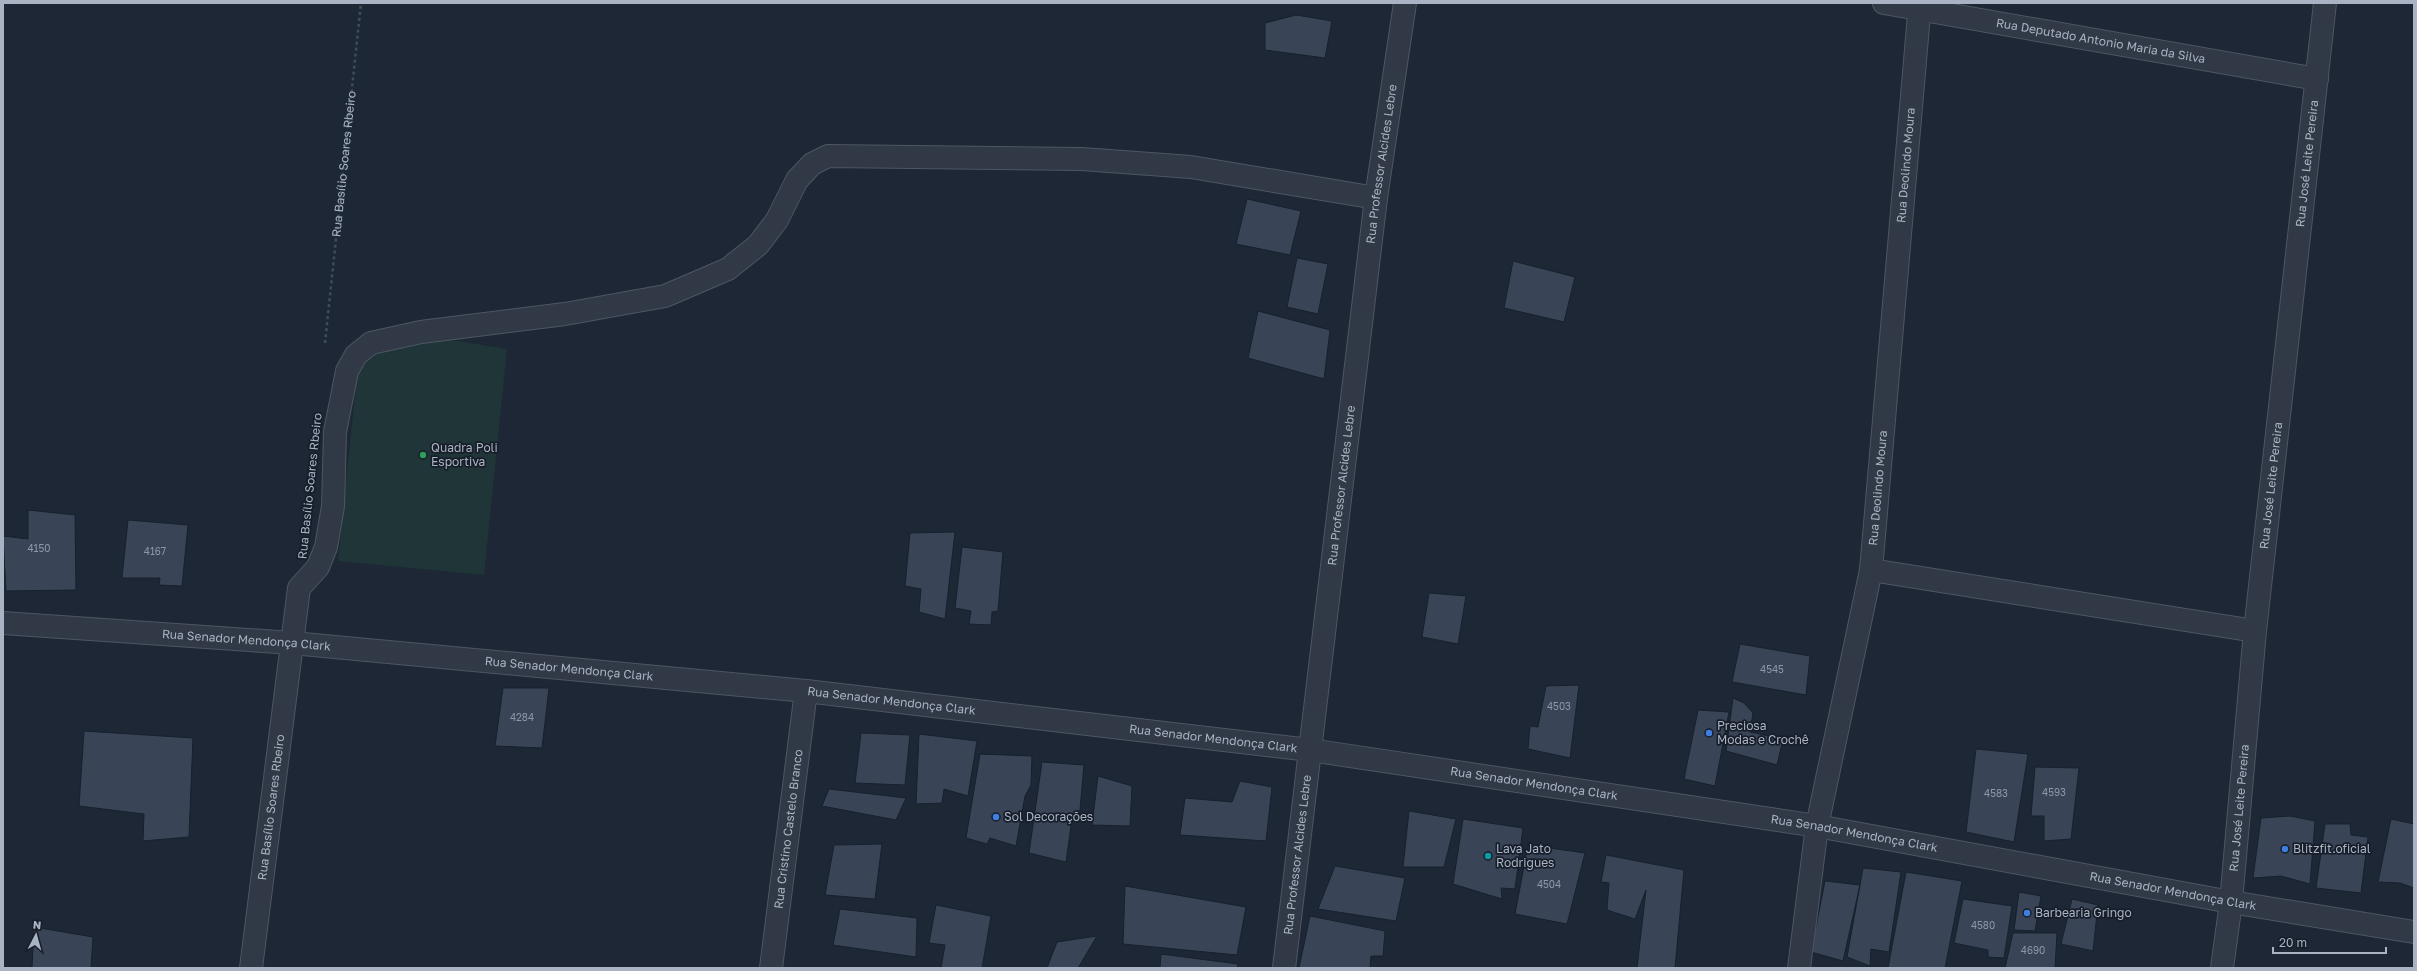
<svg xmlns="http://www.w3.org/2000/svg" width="2417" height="971" viewBox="0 0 2417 971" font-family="'Golos Text',sans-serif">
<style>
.green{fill:#203538}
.building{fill:#394457;stroke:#18202c}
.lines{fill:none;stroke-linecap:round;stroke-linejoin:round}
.minor-casing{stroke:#4e5664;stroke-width:24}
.path{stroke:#3c5054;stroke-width:2.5;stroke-dasharray:3 3;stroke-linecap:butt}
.minor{stroke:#313946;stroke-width:22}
.leisure-dot{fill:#2e9e5b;stroke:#171e2a;stroke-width:1.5}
.shop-dot{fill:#3f7fe0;stroke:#171e2a;stroke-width:1.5}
.culture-dot{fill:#0f9aa8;stroke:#171e2a;stroke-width:1.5}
.labels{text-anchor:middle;stroke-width:3.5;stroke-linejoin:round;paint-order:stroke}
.number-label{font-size:10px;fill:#8e97a9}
.street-label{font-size:12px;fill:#aab3c4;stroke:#171e2a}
.poi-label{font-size:12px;fill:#aab3c4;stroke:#171e2a;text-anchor:start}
</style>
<rect width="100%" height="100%" fill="#1d2735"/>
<path class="green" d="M361,335L434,337L507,349L484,575L338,561Z"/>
<path class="building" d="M1296,15L1332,21L1325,58L1265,50V23Z
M1247,199L1301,211L1290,255L1236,244Z
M1297,258L1328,264L1318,314L1287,307Z
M1513,261L1575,277L1564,322L1504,308Z
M1258,311L1330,330L1324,379L1248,358Z
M28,510L75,515L76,590L6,591L3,536L28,539Z
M128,520L188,525L182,586L159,585L160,578H122Z
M955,532L945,619L919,612L921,589L905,586L910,533Z
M962,547L1003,552L998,611L992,612L991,625L969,624L971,611L955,608Z
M1429,593L1466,596L1458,644L1422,637Z
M1740,644L1810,656L1806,695L1732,682Z
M1579,685L1570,758L1528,749L1530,726L1538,727L1546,686Z
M503,688H549L542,748L495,746Z
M1733,698L1744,703L1753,713L1750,732L1783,739L1777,765L1726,751Z
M1698,710L1729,712L1715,786L1684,779Z
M84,731L193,738L189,837L143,841L144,814L79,806Z
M861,733L910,735L905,785L855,783Z
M919,734L977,741L968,796L944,789L942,803L916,804Z
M1976,749L2028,754L2014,842L1966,832Z
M980,754L1032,756L1031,785L1025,796L1016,846L990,838L987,844L966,838Z
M1042,762L1084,765L1079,821L1072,819L1066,862L1029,853Z
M2035,767L2079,768L2071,839L2044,841V816H2031Z
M1098,776L1132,786L1130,826L1092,825Z
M1240,781L1272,787L1266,841L1180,835L1185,798L1232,802Z
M829,789L906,798L896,820L822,806Z
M1409,811L1456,819L1444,867H1403Z
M2290,816L2315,821L2310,884L2281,876L2253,878L2261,818Z
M1463,819L1523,828L1515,889L1501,888L1502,899L1453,884Z
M2391,819L2414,824V888L2400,883L2378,882Z
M2325,824H2350L2351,835L2368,837L2361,893L2316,888Z
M882,844L875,899L825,895L834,845Z
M1528,845L1585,853L1567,924L1515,914Z
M1606,855L1684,870L1675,968H1637L1646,890L1635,919L1607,910L1609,883L1601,882Z
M1335,866L1405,878L1396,921L1318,909Z
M1863,868L1901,872L1889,952L1871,949L1870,966L1847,957Z
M1906,872L1962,881L1945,968H1888Z
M1825,881L1860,885L1843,961L1811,952Z
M1125,886L1246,907L1237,955L1123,944Z
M2019,892L2041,896L2035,931L2014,930Z
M1963,899L2012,906L2004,958L1988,957V950L1954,943Z
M2072,899L2098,905L2093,951L2061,944Z
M936,905L991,916L982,968H941L945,945L929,943Z
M840,909L917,918L916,957L833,945Z
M1310,916L1385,931L1383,956H1371L1370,968H1299Z
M34,927L93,937L91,968H32Z
M2013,933H2057L2055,968H2005Z
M1097,936L1078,968H1047L1057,942Z
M1161,954L1238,964L1237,968H1160Z"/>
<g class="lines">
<g class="minor-casing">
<g id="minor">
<path id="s2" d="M1884,3L2317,79"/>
<path d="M1871,570L2255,631"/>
<path id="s3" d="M3,623L292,643L806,691L1310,750L1817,826L2231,902L2414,932"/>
<path id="s4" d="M251,968L299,588L318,567L326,547L333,506L335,432L347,371L356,355L371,343L421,332L565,314L665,296L728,269L758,245L777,220L797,180L812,164L828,156L1082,159L1191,167L1376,198"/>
<path id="s5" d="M771,968L806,691"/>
<path id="s6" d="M1284,968L1376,198L1405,3"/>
<path id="s7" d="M1799,968L1817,826L1871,570L1920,3"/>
<path id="s8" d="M2222,968L2231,902L2255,631L2325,3"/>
</g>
</g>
<path class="path" id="s1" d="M325,343L361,3"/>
<use href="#minor" class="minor"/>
</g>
<circle class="leisure-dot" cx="423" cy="455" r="4"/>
<g class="shop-dot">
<circle cx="1709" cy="733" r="4"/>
<circle cx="996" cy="817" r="4"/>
<circle cx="2285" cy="849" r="4"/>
<circle cx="2027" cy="913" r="4"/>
</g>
<circle class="culture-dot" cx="1488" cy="856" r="4"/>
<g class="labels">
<g class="number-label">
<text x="39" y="552">4150</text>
<text x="155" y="555">4167</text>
<text x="1772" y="673">4545</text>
<text x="1559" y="710">4503</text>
<text x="522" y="721">4284</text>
<text x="2054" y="796">4593</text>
<text x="1996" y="797">4583</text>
<text x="1549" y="888">4504</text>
<text x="1983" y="929">4580</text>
<text x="2033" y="954">4690</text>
</g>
<g class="street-label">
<text dy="4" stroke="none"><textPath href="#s2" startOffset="220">Rua Deputado Antonio Maria da Silva</textPath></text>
<text dy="4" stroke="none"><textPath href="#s8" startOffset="809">Rua José Leite Pereira</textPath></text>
<text dy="4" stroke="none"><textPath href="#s1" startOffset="180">Rua Basílio Soares Rbeiro</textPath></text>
<text dy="4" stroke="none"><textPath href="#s6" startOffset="810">Rua Professor Alcides Lebre</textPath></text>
<text dy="4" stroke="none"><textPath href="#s7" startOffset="811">Rua Deolindo Moura</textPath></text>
<text dy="4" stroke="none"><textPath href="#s6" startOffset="486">Rua Professor Alcides Lebre</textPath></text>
<text dy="4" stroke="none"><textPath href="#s8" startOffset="485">Rua José Leite Pereira</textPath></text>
<text transform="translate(310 486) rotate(-84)" y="4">Rua Basílio Soares Rbeiro</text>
<text dy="4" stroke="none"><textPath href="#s7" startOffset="487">Rua Deolindo Moura</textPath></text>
<text dy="4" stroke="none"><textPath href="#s3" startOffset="244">Rua Senador Mendonça Clark</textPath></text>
<text dy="4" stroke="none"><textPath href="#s3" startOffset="568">Rua Senador Mendonça Clark</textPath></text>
<text dy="4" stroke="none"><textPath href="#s3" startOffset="892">Rua Senador Mendonça Clark</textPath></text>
<text dy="4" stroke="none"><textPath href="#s3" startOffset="1216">Rua Senador Mendonça Clark</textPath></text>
<text dy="4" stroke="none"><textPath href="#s3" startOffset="1540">Rua Senador Mendonça Clark</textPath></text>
<text dy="4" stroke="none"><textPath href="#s4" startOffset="162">Rua Basílio Soares Rbeiro</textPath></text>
<text dy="4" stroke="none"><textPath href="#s8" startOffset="161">Rua José Leite Pereira</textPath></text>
<text dy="4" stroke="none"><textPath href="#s5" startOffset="140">Rua Cristino Castelo Branco</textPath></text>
<text dy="4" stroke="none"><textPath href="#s3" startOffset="1864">Rua Senador Mendonça Clark</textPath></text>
<text dy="4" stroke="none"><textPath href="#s6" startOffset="114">Rua Professor Alcides Lebre</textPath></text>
<text dy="4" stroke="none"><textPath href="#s3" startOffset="2188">Rua Senador Mendonça Clark</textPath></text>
</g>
<g class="poi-label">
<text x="431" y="452">Quadra Poli<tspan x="431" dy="14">Esportiva</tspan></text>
<text x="1717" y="730">Preciosa<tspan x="1717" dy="14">Modas e Crochê</tspan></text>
<text x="1004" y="821">Sol Decorações</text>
<text x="1496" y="853">Lava Jato<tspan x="1496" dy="14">Rodrigues</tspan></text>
<text x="2293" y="853">Blitzfit.oficial</text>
<text x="2035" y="917">Barbearia Gringo</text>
</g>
</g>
<rect width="2417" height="971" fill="none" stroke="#aab3c4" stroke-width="8"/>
<g transform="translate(36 935) rotate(6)" stroke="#171e2a" stroke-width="3" paint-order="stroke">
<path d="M0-3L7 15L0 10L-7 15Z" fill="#aab3c4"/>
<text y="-6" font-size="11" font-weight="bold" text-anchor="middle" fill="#aab3c4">N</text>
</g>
<path d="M2273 947v6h113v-6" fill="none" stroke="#aab3c4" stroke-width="2"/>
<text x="2279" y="947" font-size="12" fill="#aab3c4" stroke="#171e2a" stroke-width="3" paint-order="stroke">20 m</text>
</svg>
